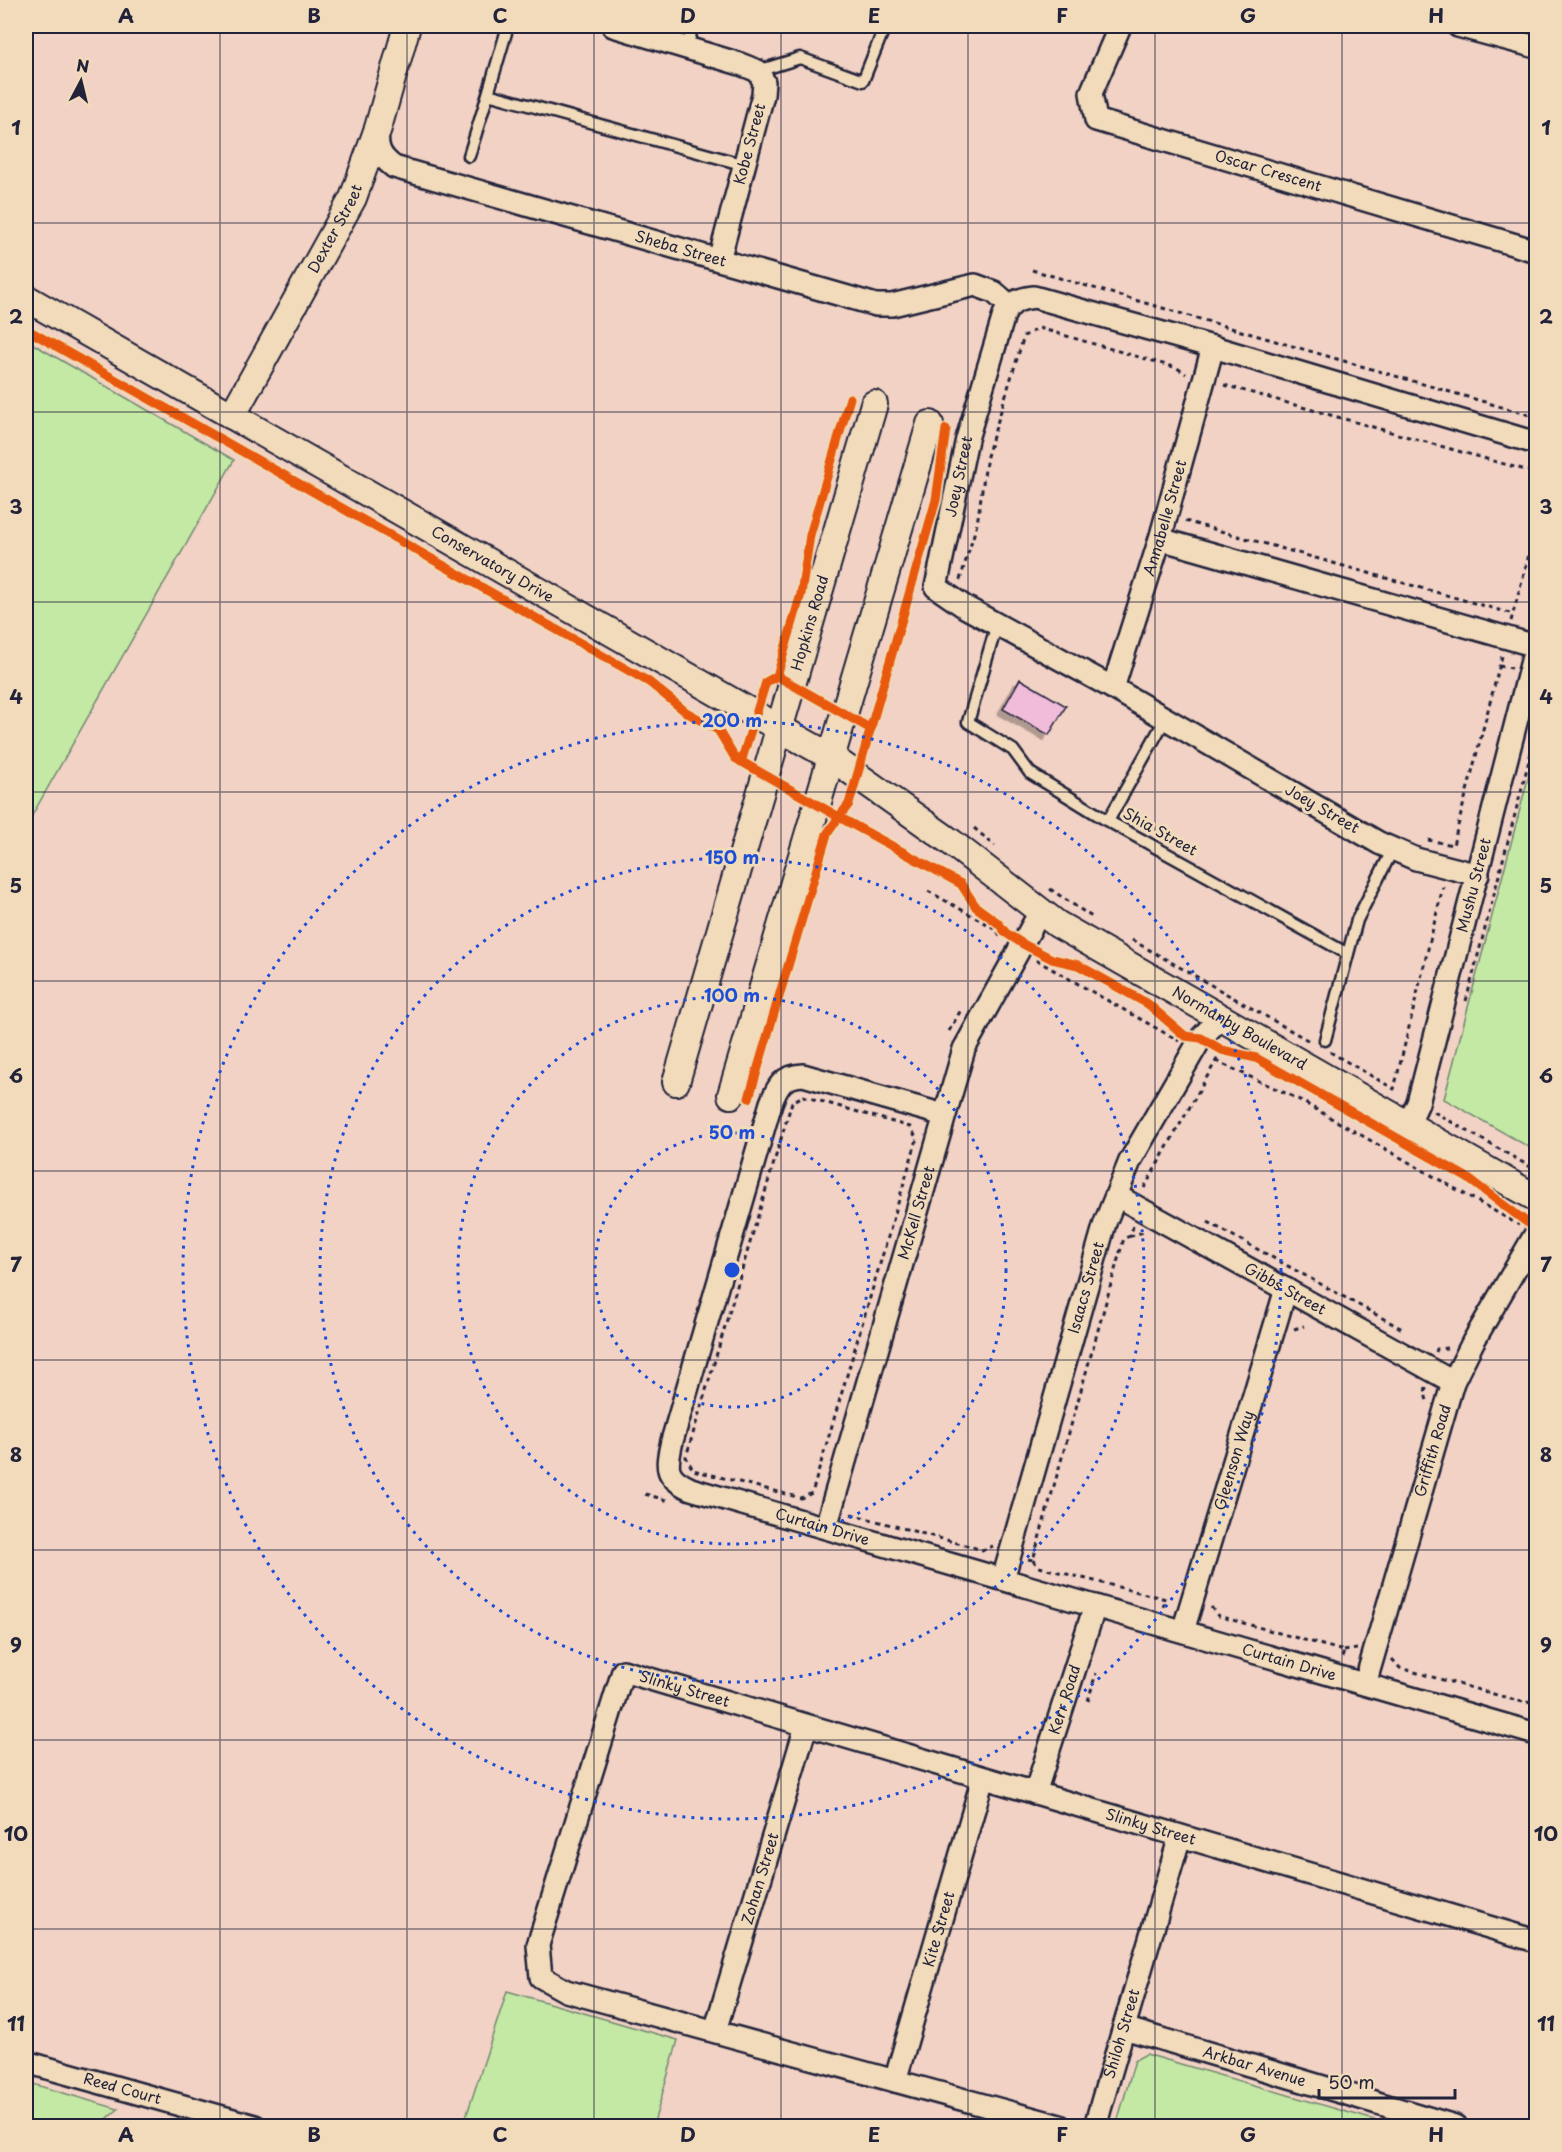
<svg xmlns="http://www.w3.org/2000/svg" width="1562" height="2152" viewBox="0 0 1562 2152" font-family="'Playpen Sans',sans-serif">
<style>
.green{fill:#c3e9a4;stroke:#728670;stroke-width:1.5}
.building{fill:#f0bcda;stroke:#22223b;stroke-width:1.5;filter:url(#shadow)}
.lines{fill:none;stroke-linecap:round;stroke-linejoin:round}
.service-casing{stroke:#22223b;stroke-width:15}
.minor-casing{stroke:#22223b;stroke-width:26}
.tertiary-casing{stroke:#22223b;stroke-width:30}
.path{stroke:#22223b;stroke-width:3;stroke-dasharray:4.5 4.5;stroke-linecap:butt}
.service{stroke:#f1dbba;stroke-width:10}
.minor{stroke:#f1dbba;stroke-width:21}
.tertiary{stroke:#f1dbba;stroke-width:26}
.cycleway-casing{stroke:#f1dbba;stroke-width:13}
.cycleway{stroke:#e8590c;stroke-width:9}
.grid{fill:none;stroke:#22223b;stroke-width:1.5;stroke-opacity:0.55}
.ring{fill:none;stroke:#1d4ed8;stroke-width:3;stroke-dasharray:3 6}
.labels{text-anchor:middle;stroke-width:6;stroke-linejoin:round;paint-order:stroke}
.street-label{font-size:15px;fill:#22223b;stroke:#f1dbba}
.centre{fill:#1d4ed8;stroke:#f1dbba;stroke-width:3}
.ring-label{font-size:18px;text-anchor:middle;font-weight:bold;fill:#1d4ed8;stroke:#f1dbba;stroke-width:6;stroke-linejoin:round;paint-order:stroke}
.neatline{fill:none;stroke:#22223b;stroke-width:2}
.grid-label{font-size:20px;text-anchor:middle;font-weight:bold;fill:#22223b}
</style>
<defs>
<filter id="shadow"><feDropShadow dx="-5.5" dy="5.5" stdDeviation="0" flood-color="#0004"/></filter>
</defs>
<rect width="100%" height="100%" fill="#f1d2c4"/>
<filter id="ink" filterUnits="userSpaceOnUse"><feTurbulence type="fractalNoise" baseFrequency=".0167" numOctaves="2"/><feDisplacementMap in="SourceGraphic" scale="12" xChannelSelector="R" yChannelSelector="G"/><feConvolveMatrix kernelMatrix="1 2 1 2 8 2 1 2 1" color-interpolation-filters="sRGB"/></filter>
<g filter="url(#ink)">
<path class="green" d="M26,340L234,460L26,826Z
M1536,748V1151L1444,1099Z
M507,1991L678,2040L653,2126H474L466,2117Z
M1146,2054L1395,2126H1116L1135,2060Z
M26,2082L118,2109L99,2126H26Z"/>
<path class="building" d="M1020,679L1066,706L1049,735L1003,709Z"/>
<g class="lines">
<g class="service-casing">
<path id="service" d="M508,26L488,94L745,165
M687,47L693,26
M758,71L800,58L863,81L885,26
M469,156L488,94
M997,624L968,722L1013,750L1030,773L1108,821L1348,954
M1108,821L1166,718
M1325,1040L1357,920L1393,849"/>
</g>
<g class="minor-casing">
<g id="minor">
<path d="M613,26L740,64L758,71L764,82L763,95L719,260"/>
<path id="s1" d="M1120,26L1091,93L1096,120L1536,251"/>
<path d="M1458,26L1536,47"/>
<path id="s2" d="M378,129C376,147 379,156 394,167L876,305H892L975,285L994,292L1009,305"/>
<path d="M1160,539L1536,646"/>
<path id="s3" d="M1113,688L1160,539L1213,347"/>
<path id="s4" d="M1478,875L1416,859L1379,843L1113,688L965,607L936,587L967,439L1004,315C1012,301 1019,299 1034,297L1213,347L1536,443"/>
<path id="s5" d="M944,1115L803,1075C783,1076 778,1085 771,1103L672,1441C666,1467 664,1477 691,1489L1536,1734"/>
<path id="s6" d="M1408,1125L1418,1103L1536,645"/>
<path id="s7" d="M1117,1196L1453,1382"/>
<path id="s8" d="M826,1527L964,1049L1040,912"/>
<path id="s9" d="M1003,1579L1105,1223L1130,1161L1201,1038L1220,1018"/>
<path id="s10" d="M1183,1631L1286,1289"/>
<path id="s11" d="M1365,1684L1453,1382L1473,1342L1536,1233"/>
<path id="s12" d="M1035,1793L1095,1606"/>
<path id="s13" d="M1124,2028L1455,2126"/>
<path id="s14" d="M715,2031L806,1726"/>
<path id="s15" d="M26,2062L255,2126"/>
<path id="s16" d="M895,2081L983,1778"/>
<path id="s17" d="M1060,2126L566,1991L541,1977L538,1945L623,1671L1536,1941"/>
<path id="s18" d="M1095,2126L1180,1836"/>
</g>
</g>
<g class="tertiary-casing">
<g id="tertiary">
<path id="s19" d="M26,298L756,715L831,757L951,842L1057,924L1536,1198"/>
<path id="s20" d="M232,416L353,198L378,128L407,26"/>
<path id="s21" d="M676,1082L874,404"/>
<path d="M731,1095L930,424"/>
</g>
</g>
<path class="path" d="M1032,270L1536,417
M1224,385L1536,473
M1185,521L1513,614
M960,580L977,524L987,456L1024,336L1039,328L1177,368L1186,374
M1511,621L1536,529
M1499,666L1512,668
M974,828L995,846
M1428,840L1453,845L1502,656
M1050,889L1092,917
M928,891L996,929L1002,939
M1132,940L1311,1042
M1036,960L1179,1041
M1466,1001L1536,734
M949,1031L962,1008
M1330,1052L1394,1089L1443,887
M1216,1061L1296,1098L1519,1225
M803,1096L910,1127L917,1139L812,1493L801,1498L693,1470L686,1457L792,1102Z
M1434,1112L1536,1170
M1144,1188L1225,1045
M1208,1222L1404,1330
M1133,1226L1131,1236L1143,1232
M1294,1329L1304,1326
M1436,1352L1437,1349L1447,1348
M1426,1387L1425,1393L1427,1401
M645,1494L669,1501
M851,1514L983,1550L993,1546
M1028,1559L1033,1560L1124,1238L1131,1236
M1033,1560L1039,1567L1166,1599L1163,1607
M1211,1607L1218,1616L1344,1651L1342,1658
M1344,1651L1357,1649
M1392,1659L1400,1668L1526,1703L1535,1701
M1088,1701L1096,1673"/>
<use href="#service" class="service"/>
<use href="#minor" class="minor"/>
<use href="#tertiary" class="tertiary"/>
<g class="cycleway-casing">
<path id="cycleway" d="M26,329L649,682L686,712L718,730L735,758L839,817L849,804L936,500L946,429
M777,676L801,594L810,535L850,398
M741,762L766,682L777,676L871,729
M749,1098L827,834L839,817L961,884L976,907L998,923L1006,933L1023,944L1052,959L1078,965L1148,1004L1185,1036L1201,1038L1222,1050L1256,1058L1466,1177L1536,1229"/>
</g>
<use href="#cycleway" class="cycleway"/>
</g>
</g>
<path class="grid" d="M220,26V2126M407,26V2126M594,26V2126M781,26V2126M968,26V2126M1155,26V2126M1342,26V2126M26,223H1536M26,412H1536M26,602H1536M26,792H1536M26,981H1536M26,1171H1536M26,1360H1536M26,1550H1536M26,1740H1536M26,1929H1536"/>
<g class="ring">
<circle cx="732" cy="1270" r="137"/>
<circle cx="732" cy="1270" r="274"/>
<circle cx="732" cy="1270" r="412"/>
<circle cx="732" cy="1270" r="549"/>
</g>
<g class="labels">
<g class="street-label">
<text transform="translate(750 144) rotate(-75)" y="5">Kobe Street</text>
<text dy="5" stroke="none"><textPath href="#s1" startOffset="280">Oscar Crescent</textPath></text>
<text dy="5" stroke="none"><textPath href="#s20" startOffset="214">Dexter Street</textPath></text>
<text dy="5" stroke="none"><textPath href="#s2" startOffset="342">Sheba Street</textPath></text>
<text dy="5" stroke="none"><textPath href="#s4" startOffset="729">Joey Street</textPath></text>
<text dy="5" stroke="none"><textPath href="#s3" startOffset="178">Annabelle Street</textPath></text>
<text dy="5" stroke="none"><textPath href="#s19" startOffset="537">Conservatory Drive</textPath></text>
<text dy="5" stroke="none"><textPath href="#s21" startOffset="478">Hopkins Road</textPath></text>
<text transform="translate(1322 809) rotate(30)" y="5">Joey Street</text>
<text transform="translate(1160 832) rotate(29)" y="5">Shia Street</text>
<text dy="5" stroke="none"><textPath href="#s6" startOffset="249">Mushu Street</textPath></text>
<text dy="5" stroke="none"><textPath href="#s19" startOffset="1418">Normanby Boulevard</textPath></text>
<text dy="5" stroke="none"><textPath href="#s8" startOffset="327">McKell Street</textPath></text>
<text dy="5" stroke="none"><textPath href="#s9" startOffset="303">Isaacs Street</textPath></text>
<text dy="5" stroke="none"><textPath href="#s7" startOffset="192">Gibbs Street</textPath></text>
<text dy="5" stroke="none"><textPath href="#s11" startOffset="243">Griffith Road</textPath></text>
<text dy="5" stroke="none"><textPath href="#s10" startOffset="178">Gleenson Way</textPath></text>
<text dy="5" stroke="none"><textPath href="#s5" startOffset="741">Curtain Drive</textPath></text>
<text dy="5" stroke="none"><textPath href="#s5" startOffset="1227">Curtain Drive</textPath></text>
<text dy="5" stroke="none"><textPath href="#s17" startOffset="924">Slinky Street</textPath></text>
<text dy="5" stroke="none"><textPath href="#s12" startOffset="98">Kerr Road</textPath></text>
<text dy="5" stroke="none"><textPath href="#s17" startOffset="1410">Slinky Street</textPath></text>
<text dy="5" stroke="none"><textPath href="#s14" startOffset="159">Zohan Street</textPath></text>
<text dy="5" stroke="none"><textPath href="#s16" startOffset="158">Kite Street</textPath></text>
<text dy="5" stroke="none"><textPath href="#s18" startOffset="96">Shiloh Street</textPath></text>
<text dy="5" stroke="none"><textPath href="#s13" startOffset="136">Arkbar Avenue</textPath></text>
<text dy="5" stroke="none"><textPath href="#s15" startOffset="100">Reed Court</textPath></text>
</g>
</g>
<circle cx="732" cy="1270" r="9" class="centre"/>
<g class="ring-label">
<text x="732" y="727">200 m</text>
<text x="732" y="864">150 m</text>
<text x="732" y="1002">100 m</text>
<text x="732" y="1139">50 m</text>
</g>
<rect width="1562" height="2152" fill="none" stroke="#f1dbba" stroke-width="66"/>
<g transform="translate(81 81) rotate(7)" stroke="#f1dbba" stroke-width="4.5" paint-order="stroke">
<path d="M0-4.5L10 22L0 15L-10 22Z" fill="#22223b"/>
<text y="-9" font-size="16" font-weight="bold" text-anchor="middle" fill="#22223b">N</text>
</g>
<path d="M1319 2089v9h136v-9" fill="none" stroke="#22223b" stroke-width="3"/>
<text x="1328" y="2089" font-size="18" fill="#22223b" stroke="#f1dbba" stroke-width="4.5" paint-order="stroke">50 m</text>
<rect x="33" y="33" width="1496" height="2086" class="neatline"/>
<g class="grid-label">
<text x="126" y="23">A</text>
<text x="314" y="23">B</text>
<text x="500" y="23">C</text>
<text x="688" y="23">D</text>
<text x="874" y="23">E</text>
<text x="1062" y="23">F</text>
<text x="1248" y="23">G</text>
<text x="1436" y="23">H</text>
<text x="16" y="135">1</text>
<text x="1546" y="135">1</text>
<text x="16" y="324">2</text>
<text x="1546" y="324">2</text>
<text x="16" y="514">3</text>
<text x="1546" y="514">3</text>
<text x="16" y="704">4</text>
<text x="1546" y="704">4</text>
<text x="16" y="893">5</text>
<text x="1546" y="893">5</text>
<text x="16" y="1083">6</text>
<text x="1546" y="1083">6</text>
<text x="16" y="1272">7</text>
<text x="1546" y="1272">7</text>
<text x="16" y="1462">8</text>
<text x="1546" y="1462">8</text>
<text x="16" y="1652">9</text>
<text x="1546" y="1652">9</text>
<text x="16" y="1841">10</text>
<text x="1546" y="1841">10</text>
<text x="16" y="2031">11</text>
<text x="1546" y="2031">11</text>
<text x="126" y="2142">A</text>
<text x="314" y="2142">B</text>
<text x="500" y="2142">C</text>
<text x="688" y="2142">D</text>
<text x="874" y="2142">E</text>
<text x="1062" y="2142">F</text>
<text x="1248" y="2142">G</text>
<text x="1436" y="2142">H</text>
</g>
</svg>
